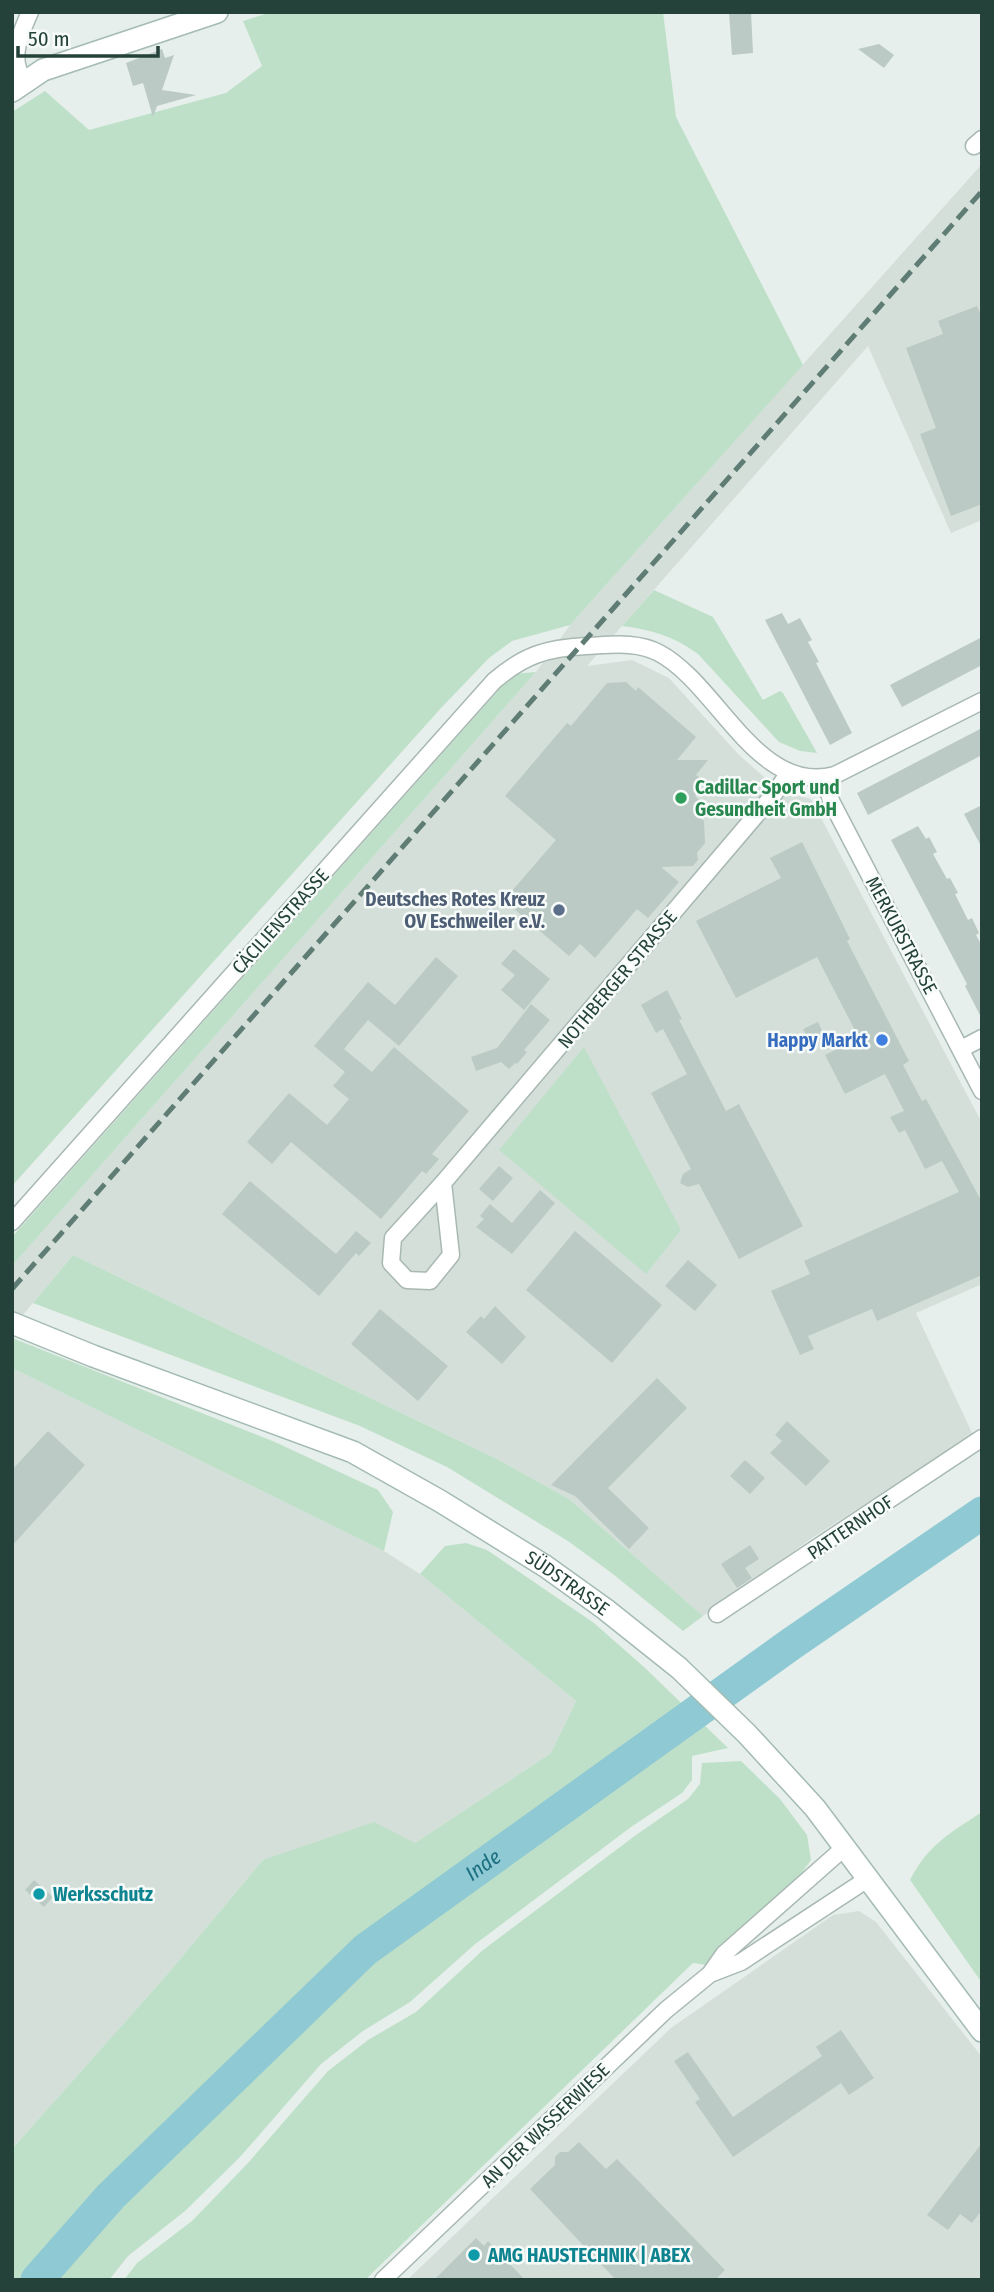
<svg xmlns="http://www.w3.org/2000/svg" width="994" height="2292" viewBox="0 0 994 2292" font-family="'Fira Sans Condensed',sans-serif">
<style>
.built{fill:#d4dfda}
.green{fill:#bfe0c8}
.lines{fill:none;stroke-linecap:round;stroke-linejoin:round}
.river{stroke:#8ec9d4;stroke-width:33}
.building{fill:#bbcac4}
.street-casing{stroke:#a8b8b2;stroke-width:19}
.secondary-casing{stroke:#a4bbb3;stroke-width:24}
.street{stroke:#fff;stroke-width:16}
.secondary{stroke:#fff;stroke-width:21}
.rail{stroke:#5f7d75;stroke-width:5;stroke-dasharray:14 7;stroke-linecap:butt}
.leisure-dot{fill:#2e9e5b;stroke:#f7fbf9;stroke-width:2.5}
.service-dot{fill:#5c6f8a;stroke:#f7fbf9;stroke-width:2.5}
.shop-dot{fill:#3f7fe0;stroke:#f7fbf9;stroke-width:2.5}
.culture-dot{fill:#0f9aa8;stroke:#f7fbf9;stroke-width:2.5}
.labels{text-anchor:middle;stroke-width:5;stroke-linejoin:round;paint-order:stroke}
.leisure-label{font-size:19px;font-weight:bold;fill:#27864d;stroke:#f7fbf9;text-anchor:start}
.service-label{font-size:19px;font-weight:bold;fill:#4e5e75;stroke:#f7fbf9;text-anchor:end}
.street-label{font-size:19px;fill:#24423a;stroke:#f7fbf9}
.shop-label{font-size:19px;font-weight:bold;fill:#366cbe;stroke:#f7fbf9;text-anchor:end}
.culture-label{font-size:19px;font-weight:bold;fill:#0d838f;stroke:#f7fbf9;text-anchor:start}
.water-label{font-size:21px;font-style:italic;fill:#1c6f80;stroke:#f7fbf9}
</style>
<rect width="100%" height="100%" fill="#e6efeb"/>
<path class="built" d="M982,164V520L951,533L868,346L587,666L632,660L669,678L738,754L780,791L811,799L982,1123V1284L916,1313L973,1435L812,1538L703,1616L569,1499L499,1460L73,1255L12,1328V1266L536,672L570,625Z
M12,1368L384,1551L420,1574L576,1701L551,1753L415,1843L263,1860L165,1977L12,2149Z
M859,1911L876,1922L982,2057V2280H407L671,2028L833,1915Z"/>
<path class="green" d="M272,12H663L676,117L803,365L570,625L512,641L489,658L442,707L12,1186V112L45,91L89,130L226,93L262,66L243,21Z
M654,590L713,617L763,700L780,691L783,693L817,753L800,751L779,742L698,654C673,636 652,630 622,626Z
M536,672L12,1266V1237L513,674Z
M584,1047L681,1230L646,1274L499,1150Z
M73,1255L499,1460L569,1499L703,1616L683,1631L613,1574L568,1541L447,1467L360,1426L33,1303Z
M12,1338L275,1442L378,1490L393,1512L384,1551L12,1368Z
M466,1543L487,1550L594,1623L644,1667L728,1748L692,1756V1780L682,1793L631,1827L474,1945L410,2002L363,2031L321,2064L240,2157L185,2211L128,2256L109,2280H12V2149L165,1977L263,1860L374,1822L415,1843L551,1753L576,1701L420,1574L445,1546Z
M741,1761L780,1799L807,1835L811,1860L795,1882L707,1965L693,1963L365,2280H124L137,2263L192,2221L248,2163L328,2071L368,2040L416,2012L483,1950L636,1835L688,1799L700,1784L702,1763Z
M982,1812V1983L910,1880C928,1845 950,1833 982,1812Z"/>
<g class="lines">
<path class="river" id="s1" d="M37,2280L111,2196L365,1950L791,1644L982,1513"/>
</g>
<path class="building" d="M729,12H751L753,53L732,55Z
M879,44L894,55L884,68L858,49Z
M162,49L165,58L174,55L162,90L196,95L157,106L153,117L143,83L133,86L126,63Z
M977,306L982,318V504L951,516L920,434L936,428L906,348L943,334L938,321Z
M782,613L788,624L800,618L812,640L808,642L819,662L816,663L852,733L830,745L765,620Z
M982,637V665L902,707L890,685Z
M626,682L636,691L638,687L696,737L677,760H708L696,775L703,780L695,789L699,792L695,796L699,800L696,804L703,810L698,816L704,821L705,843L697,853L698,860L693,866L661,867L679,882L648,918L637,909L595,958L580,944L569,956L504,900L556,840L505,796L567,723L571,726L607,683Z
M982,728V755L868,815L857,793Z
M982,805V848L964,814Z
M918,826L926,839L929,837L937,852L933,854L947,879L950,878L958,893L955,894L968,920L972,918L979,933L976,935L982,946V1019L965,986L967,984L891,840Z
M802,842L850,939L847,941L909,1061L903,1065L922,1101L926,1099L982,1202V1275L877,1321L872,1309L808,1336L814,1349L800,1355L771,1291L810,1274L804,1261L959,1192L942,1161L925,1169L905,1130L899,1133L890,1117L904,1111L885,1074L845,1094L825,1055L859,1038L817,957L736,998L696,921L781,878L770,858Z
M514,949L550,979L524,1010L501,990L515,975L501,964Z
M436,957L458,976L399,1046L368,1020L344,1049L372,1072L394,1047L469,1111L432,1154L439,1159L426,1174L422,1171L381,1219L291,1142L272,1164L247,1142L289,1093L327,1125L349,1099L333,1086L345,1072L314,1046L368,982L395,1005Z
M667,990L682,1019L679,1020L726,1111L739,1104L803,1226L739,1259L699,1184L688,1187L680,1183L683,1174L691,1169L651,1093L687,1074L663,1029L656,1033L641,1005Z
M531,1004L550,1020L524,1050L527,1052L517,1064L515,1063L509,1069L501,1062L476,1071L471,1057L497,1048Z
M818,1022L825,1037L811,1044L803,1029Z
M499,1166L513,1178L493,1201L479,1189Z
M250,1181L336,1254L356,1231L371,1243L359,1256L356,1253L319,1296L222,1214Z
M540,1190L555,1203L512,1254L476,1227L484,1219L480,1216L490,1204L512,1223Z
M575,1231L662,1305L612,1363L526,1290Z
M688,1260L717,1285L695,1311L665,1286Z
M495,1306L526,1337L502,1364L466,1332L481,1316L484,1319Z
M380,1309L448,1366L418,1401L351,1344Z
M657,1378L687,1408L608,1488L649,1528L629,1549L575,1496L551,1485Z
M787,1421L830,1461L806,1486L770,1453L782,1441L775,1435Z
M48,1431L85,1465L12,1546V1470Z
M745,1460L765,1478L750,1494L730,1476Z
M750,1545L759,1559L745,1568L752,1578L737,1588L721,1564Z
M34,1880L53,1897L44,1907L25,1890Z
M841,2030L874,2078L849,2095L841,2083L733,2157L695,2102L700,2099L674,2061L688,2052L733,2117L822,2056L816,2047Z
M579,2142L606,2169L617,2159L725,2270L715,2280H616L530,2189L555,2165V2157L560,2152H568Z
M982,2143V2210L972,2223L960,2214L948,2230L927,2215Z
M476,2238L484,2246L488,2241L525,2280H434Z"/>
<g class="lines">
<g class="street-casing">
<path id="street" d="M25,81C7,60 21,33 30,12
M974,146L982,139
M825,778L831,801L982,1091
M961,1049L982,1038
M443,1183L451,1255L430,1281L407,1280L391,1263L393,1238L443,1183L774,794L788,774
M12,1222L494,681C524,655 547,648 586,646C611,645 637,641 659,653C718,684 757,796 835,775L982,701
M717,1614L982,1438
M710,1974L741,1962L869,1878
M383,2280L666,2010L710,1974L724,1954L845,1847"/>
</g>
<g class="secondary-casing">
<g id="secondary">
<path d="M12,91L43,70L217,12"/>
<path id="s2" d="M12,1323L93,1356L353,1452L440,1501L545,1566L605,1609L679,1668L747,1734L815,1808L982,2031"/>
</g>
</g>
<use href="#street" class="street"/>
<use href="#secondary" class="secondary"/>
<path class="rail" d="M12,1289L982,191"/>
</g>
<circle class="leisure-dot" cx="681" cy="798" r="7"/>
<circle class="service-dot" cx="559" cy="910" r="7"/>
<circle class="shop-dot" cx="882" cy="1040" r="7"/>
<g class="culture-dot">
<circle cx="39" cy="1894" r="7"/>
<circle cx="474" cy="2255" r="7"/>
</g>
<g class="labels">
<g class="leisure-label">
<text x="695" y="794">Cadillac Sport und<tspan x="695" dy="22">Gesundheit GmbH</tspan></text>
</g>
<g class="service-label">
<text x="545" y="906">Deutsches Rotes Kreuz<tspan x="545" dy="22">OV Eschweiler e.V.</tspan></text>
</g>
<g class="street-label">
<text transform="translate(280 921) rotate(-48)" y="7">CÄCILIENSTRASSE</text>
<text transform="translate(902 935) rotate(62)" y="7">MERKURSTRASSE</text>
<text transform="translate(617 979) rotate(-50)" y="7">NOTHBERGER STRASSE</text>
<text transform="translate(850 1527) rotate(-34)" y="7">PATTERNHOF</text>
<text dy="7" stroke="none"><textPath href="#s2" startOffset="616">SÜDSTRASSE</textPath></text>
<text transform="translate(545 2125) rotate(-44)" y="7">AN DER WASSERWIESE</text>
</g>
<g class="shop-label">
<text x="868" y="1047">Happy Markt</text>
</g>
<g class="culture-label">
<text x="53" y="1901">Werksschutz</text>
<text x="488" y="2262">AMG HAUSTECHNIK | ABEX</text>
</g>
<g class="water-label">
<text dy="7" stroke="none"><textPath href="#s1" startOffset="611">Inde</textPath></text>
</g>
</g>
<rect width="994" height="2292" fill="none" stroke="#24423a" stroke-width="28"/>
<path d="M18 46v10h140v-10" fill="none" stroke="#24423a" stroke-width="3.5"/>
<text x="28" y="46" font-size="21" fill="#24423a" stroke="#f7fbf9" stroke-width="5" paint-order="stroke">50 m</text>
</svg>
